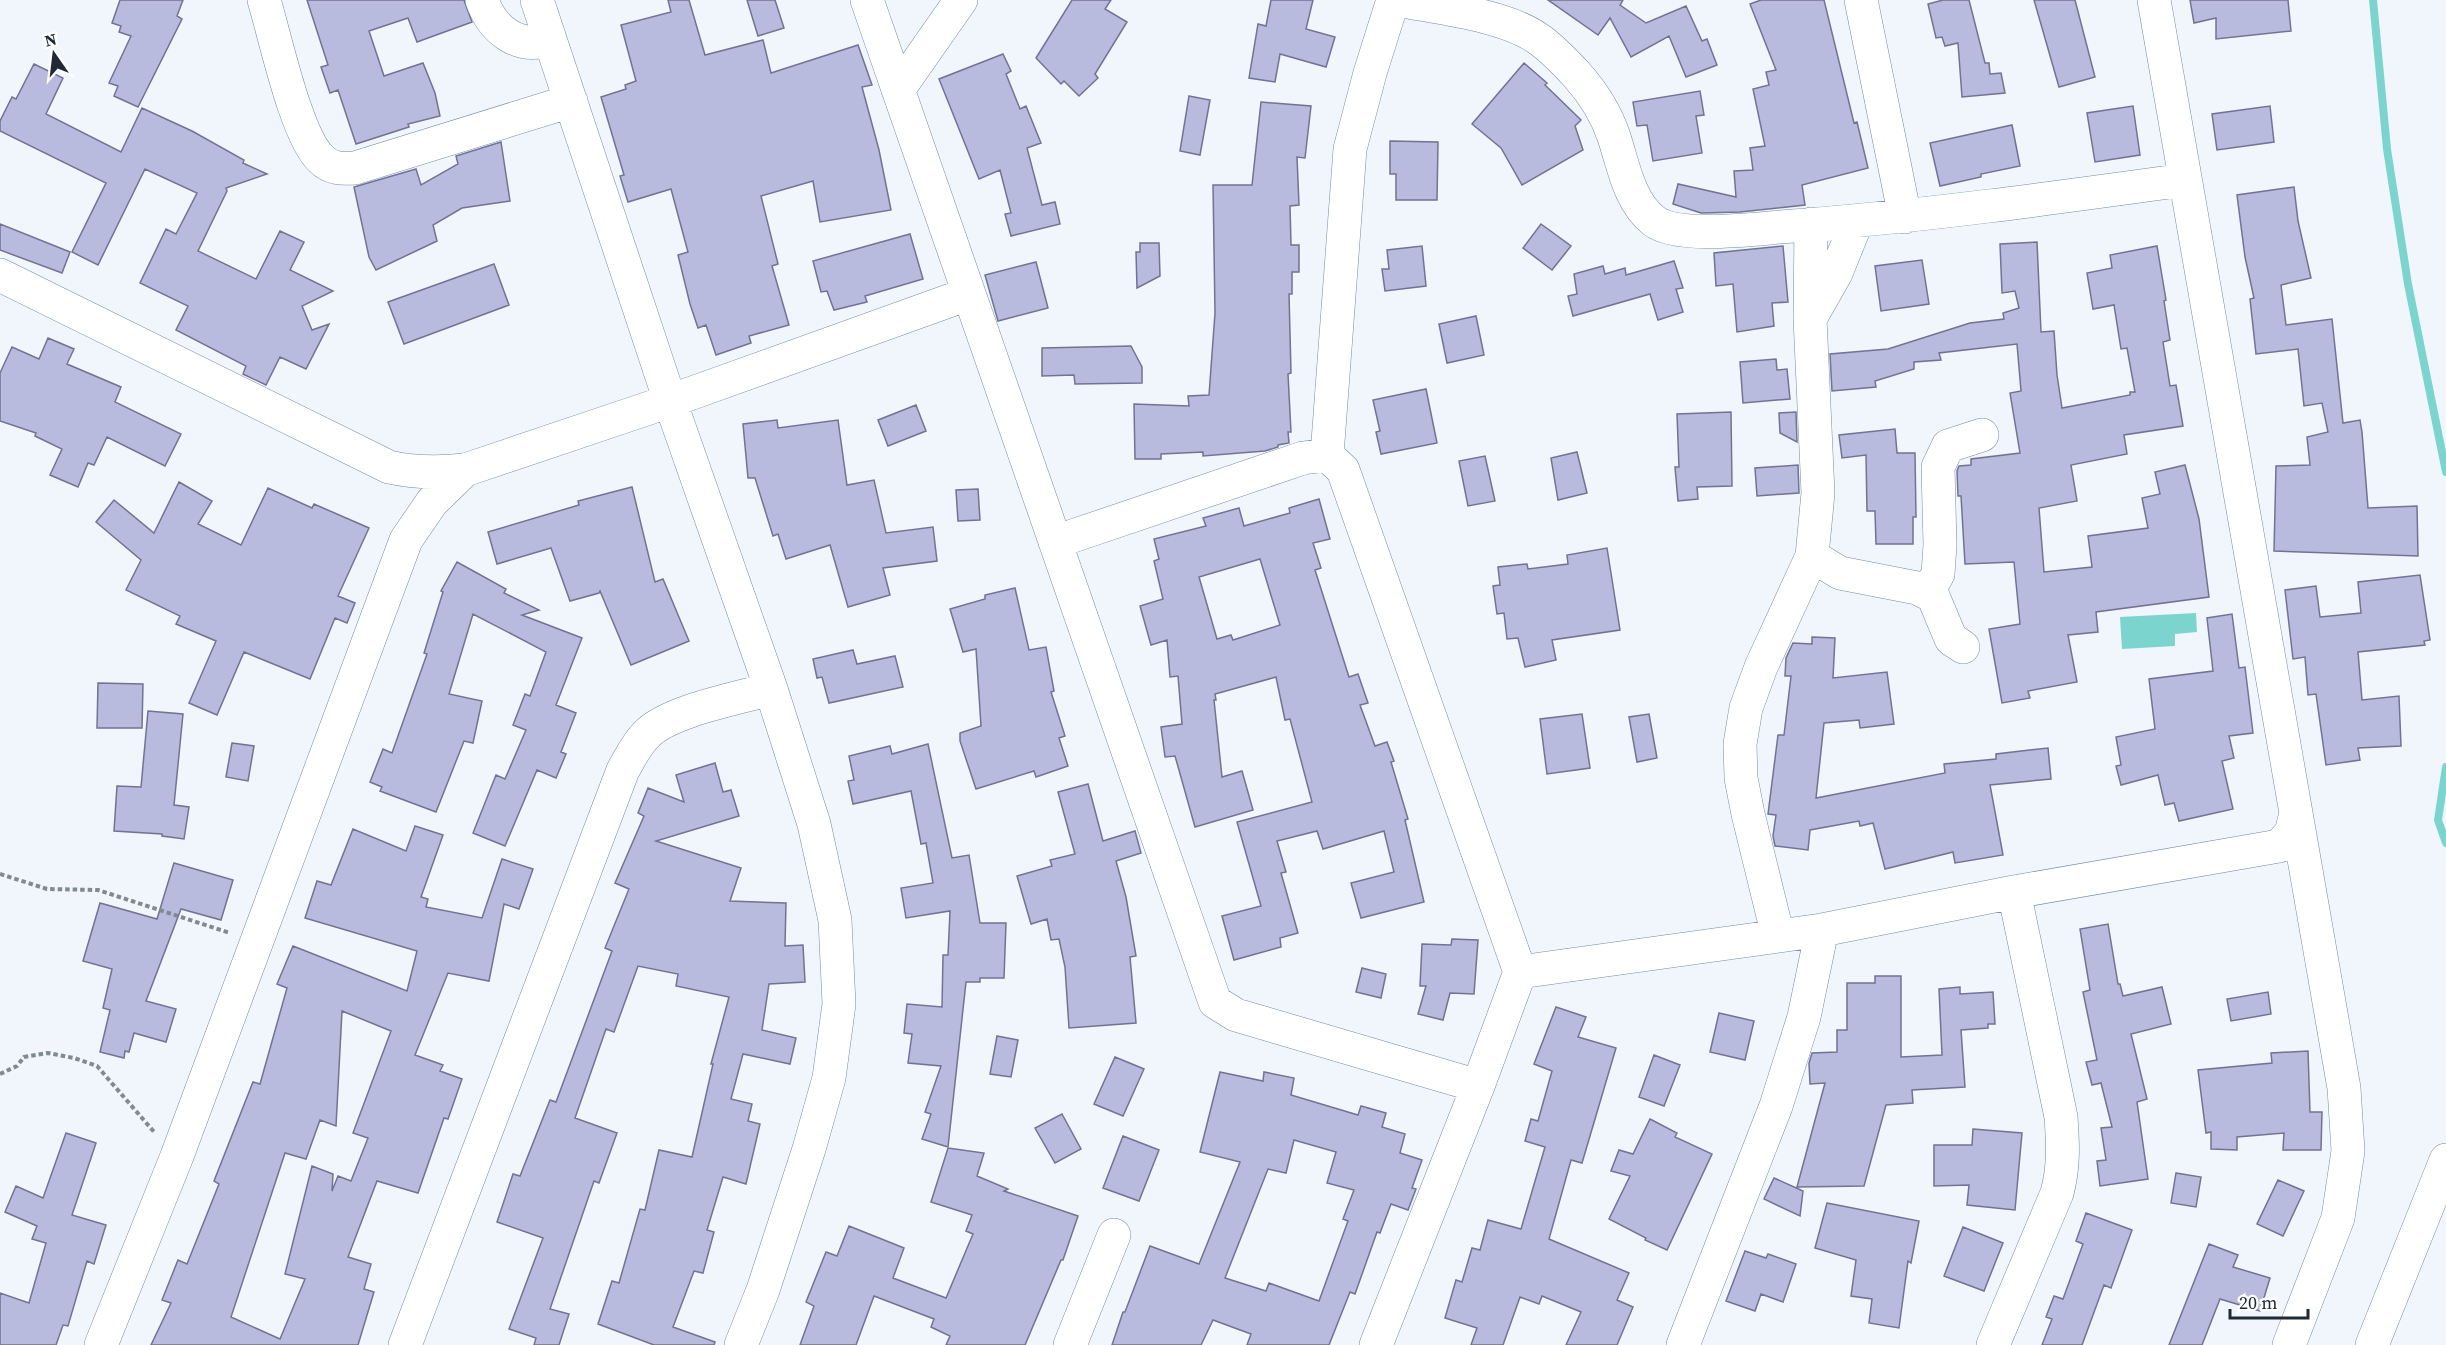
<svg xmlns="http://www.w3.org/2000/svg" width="2446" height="1345" viewBox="0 0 2446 1345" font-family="'Source Serif 4',serif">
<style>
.water{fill:#7cd4ce}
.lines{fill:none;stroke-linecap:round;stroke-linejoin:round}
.stream{stroke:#7cd4ce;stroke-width:8}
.building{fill:#b8bbde;stroke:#717393;stroke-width:1.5;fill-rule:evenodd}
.minor-casing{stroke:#738ca7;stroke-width:34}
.path{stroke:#818991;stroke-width:4;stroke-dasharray:4.5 3;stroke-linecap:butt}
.minor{stroke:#fff;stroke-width:33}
</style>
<rect width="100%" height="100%" fill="#f0f6fc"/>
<path class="water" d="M2196,613L2197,632L2175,634V646L2122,649L2120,617Z"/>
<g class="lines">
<path class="stream" d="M2373,0L2387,149L2408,284L2446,472
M2446,767L2438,820L2446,843"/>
</g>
<path class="building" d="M120,0H183L177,16L182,19L138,107L114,96L118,86L109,83L131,36L119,32L121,26L112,23Z
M307,0H464L472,22L417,42L408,18L369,31L384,76L423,63L435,93L440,116L408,124L409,127L356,144L338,90L330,93L321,67L328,65Z
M668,0H689L705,55L763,40L771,73L858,45L872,85L862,87L879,150L891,210L820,222L813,181L761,196L778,264L772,266L789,325L749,336L751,343L716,355L706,325L698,328L690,304L678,255L688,252L671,189L628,202L620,176L624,175L601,97L626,89L625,85L636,81L621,25L671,12Z
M747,0H775L784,28L758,36Z
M1072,0H1111L1105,9L1127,22L1095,74L1098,78L1079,96L1064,81L1061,84L1036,58Z
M1271,0H1313L1306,29L1335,37L1326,67L1280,54L1275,82L1249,78L1258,24L1266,26Z
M1548,0H1623L1620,5L1646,23L1686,6L1702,41L1707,39L1717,65L1686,77L1669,36L1631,57L1610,18L1598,35Z
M1761,0H1824L1854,123L1857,122L1868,168L1802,185L1805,205L1740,212L1701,213L1673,204L1678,184L1736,197L1734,171L1753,170L1750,148L1765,146L1753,89L1769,85L1766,72L1776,70L1750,4Z
M1943,0H1969L1985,63H1989L1990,74L2001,73L2005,93L1962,97L1958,43L1945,46L1942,37L1936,38L1928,4Z
M2034,0H2075L2095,77L2059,87Z
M2190,0H2288L2291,31L2216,39V18L2194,23Z
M1003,54L1011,71L1006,74L1020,109L1026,106L1041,143L1027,148L1042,205L1055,202L1060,224L1011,236L1005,214L1011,213L1000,170L979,179L939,79Z
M1524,63L1547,83L1545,85L1581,120L1575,126L1583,150L1522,185L1501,148L1472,124Z
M34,64L63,78L46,114L121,152L142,108L192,131L244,160L243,163L267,174L226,188L227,191L198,251L256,279L280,231L304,242L290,270L333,291L302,306L312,330L329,324L306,369L280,357L266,385L243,374L246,366L176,330L188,306L140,283L166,229L176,234L197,193L145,169L98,265L72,252L106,183L0,131V121L12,97L16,99Z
M1700,91L1704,115L1696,116L1702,153L1653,161L1647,125L1637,126L1633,102Z
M1189,96L1210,100L1200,155L1180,151Z
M1261,102L1311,106L1305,158L1297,157L1299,205L1290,206L1291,245H1299V272H1292V294H1289L1291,373L1288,374L1291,432H1288L1289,443L1278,445V447L1265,451L1203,456V452L1161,454V459H1135L1134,404L1189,406L1188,396L1209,395L1215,313L1213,185H1252Z
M2133,106L2140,155L2095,162L2087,113Z
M2270,106L2274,142L2217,150L2212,114Z
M2012,125L2020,166L1981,174V177L1940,186L1930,143Z
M1390,141L1438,142L1437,200H1396V174H1390Z
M501,142L510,201L462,208L433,225L437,241L376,270L369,257L354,187L416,169L421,185L458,164L456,156Z
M2294,187L2298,221L2311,278L2281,285L2286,325L2332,319L2343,423L2360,420L2362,432L2368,508L2417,506L2418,556L2274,551L2276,466L2310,465L2307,437L2328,432L2322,403L2304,406L2298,349L2256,354L2250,299L2254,298L2245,257L2237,195Z
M0,224L70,252L62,273L0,250Z
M1541,224L1571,246L1552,270L1523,248Z
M910,234L923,279L865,296L867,302L834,310L827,291L821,292L813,261Z
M2037,242L2041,332L2054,331L2057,375L2062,408L2130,395V392H2135L2127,348L2121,349L2114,305L2093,309L2087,273L2112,268L2110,255L2157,246L2166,300L2164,301L2170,340L2163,342L2170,386L2176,385L2183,426L2124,435L2127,454L2071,465L2077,501L2039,508L2044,572L2092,567L2088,536L2148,528L2142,498L2160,494L2155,472L2185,465L2199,519L2209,597L2096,612L2098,632L2068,635L2077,682L2028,691L2030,698L2002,703L1989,629L2020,624L2014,562L1965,564L1961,496H1958L1957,471L1959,466L1971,465V459L2020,453L2010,393L2021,391L2017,344L1939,353L1941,360L1914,362V369L1875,381L1876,387L1832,391L1830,354L1888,349L1970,323L2004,319L2003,313L2019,308L2015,291L2002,293L2000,244Z
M1140,243H1159L1160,276L1137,288L1136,252H1140Z
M1422,246L1426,286L1385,291L1382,269H1389L1387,250Z
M1783,246L1788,302L1772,303L1774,326L1737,332L1733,284L1716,286L1714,253Z
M1922,260L1929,304L1881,311L1875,266Z
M1674,261L1683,288L1676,289L1683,312L1658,320L1650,294L1573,316L1568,296L1577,294L1574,274L1603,266L1605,274L1625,268L1626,275Z
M1036,262L1048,308L998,321L985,275Z
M494,264L509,305L404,344L388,302Z
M1476,316L1484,355L1447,363L1439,324Z
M48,338L74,349L67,364L121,387L115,402L181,434L165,466L107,437L94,465L88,463L78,487L50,475L62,449L35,436L36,433L0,421V373L12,347L39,359Z
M1131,346L1142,367V383L1075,384L1074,375L1042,376V348Z
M1776,359L1777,370L1787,369L1790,399L1743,403L1740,362Z
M1426,389L1437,443L1381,454L1376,432L1380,431L1373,400Z
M916,405L926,431L888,446L878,420Z
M1731,412L1732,486L1697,487L1698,499L1678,501L1675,467H1679L1677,414Z
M1796,412L1797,442L1780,433L1779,413Z
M777,420L778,428L838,420L847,485L874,480L886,533L933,527L937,561L883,568L890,595L848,607L830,545L786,559L778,534L773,536L755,478H748L743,424Z
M1895,429L1897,453H1915L1916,517H1913V544H1876L1875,511H1867L1866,455L1842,458L1839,435Z
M1577,452L1587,493L1558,500L1551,458Z
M1485,456L1495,501L1468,506L1459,461Z
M1798,465L1799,493L1757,496L1755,468Z
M179,482L212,501L198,524L241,545L268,488L312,508L314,504L369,528L338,596L355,603L347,623L335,618L310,679L244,652L217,715L189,703L216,641L176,624L180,616L126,590L141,560L96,522L114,500L154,533Z
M632,487L655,582L663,579L689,641L631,665L600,591L599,593L570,601L551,548L497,564L488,532L579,505L578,501Z
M978,489L980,520L958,521L956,490Z
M1319,499L1330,539L1313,543L1321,568L1315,570L1349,677L1358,674L1368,703L1360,705L1375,746L1387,742L1394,761L1391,762L1408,819L1405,820L1424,902L1361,918L1351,883L1394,872L1384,831L1323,849L1317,831L1277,841L1286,872L1281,873L1298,933L1280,938L1281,947L1234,960L1222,916L1261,906L1237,822L1312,802L1290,719L1285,720L1276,677L1215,694L1216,700H1214L1222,777L1242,771L1253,810L1195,827L1175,756L1165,757L1161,727L1182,724L1178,676L1170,677L1167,640L1151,645L1140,606L1163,599L1154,561L1159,559L1154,539L1206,526L1203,518L1239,508L1244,526L1290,513L1289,508ZM1260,559L1280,625L1233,640L1231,635L1217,639L1199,577Z
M1607,548L1620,630L1552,640L1556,660L1525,667L1518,638L1507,639L1504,613L1497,614L1493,586L1500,585L1498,567L1527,564L1528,569L1568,564L1567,555Z
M457,562L506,589L504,593L539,610L522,615L582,638L556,705L576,713L561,752L566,754L556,778L537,770L505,846L473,833L496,775L505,779L526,730L513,725L525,694L530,696L546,652L473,614L449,694L482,701L473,743L464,741L436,812L380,791L382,787L370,782L383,749L392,753L427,654L424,653L443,592L441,591Z
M2420,575L2430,640L2424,641L2425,645L2358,652L2362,700L2399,696L2401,746L2358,748L2360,760L2326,765L2316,694L2308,695L2305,657L2293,659L2285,590L2316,586L2320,617L2361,613L2358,582Z
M1015,588L1029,650L1046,647L1054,691L1051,692L1065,736L1059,738L1068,766L1036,777L1034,771L976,789L960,741V733L981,726L976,649L963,652L950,609L985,599V595Z
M2232,614L2239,668L2245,667L2253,733L2229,736L2234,758L2222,761L2233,809L2179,821L2174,803L2165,805L2158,775L2121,785L2116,766L2121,765L2116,737L2155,729L2149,679L2213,671L2207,618Z
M1812,637L1835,638L1833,678L1887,672L1894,724L1860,728L1859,720L1824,723L1816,798L1945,773L1944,764L1996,759V754L2048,748L2051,779L1990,785L2003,855L1955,863L1953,852L1885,869L1873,823L1860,826L1859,821L1810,830L1808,850L1775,846L1773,836L1776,815L1768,814L1778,735H1784L1791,676H1785L1786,658L1793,643L1812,644Z
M853,650L857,664L895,656L903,687L829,703L822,677L817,678L813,659Z
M98,683L143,684L142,728H97Z
M148,711L183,714L174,805L189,807L184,839L162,836V834L114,831L117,786L141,787Z
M1582,714L1590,768L1547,774L1540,719Z
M1649,714L1657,758L1637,762L1629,717Z
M232,743L254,746L248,781L226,777Z
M928,744L952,858L969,855L980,923H1006L1004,978H980V982H966L948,1147L922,1139L931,1114L925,1112L941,1066L908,1063L912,1034L904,1033L907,1004L942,1007L943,955H948L950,911L906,918L901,888L933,883L926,843L921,844L911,791L853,804L848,781L854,780L849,756L890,746L892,754Z
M715,763L723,792L731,790L739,816L656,841L741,868L730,901L786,903L785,946L803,945L805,982L769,984L762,1030L796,1038L790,1064L743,1054L731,1099L752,1104L748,1121L760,1124L746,1184L723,1177L707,1230L714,1232L703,1273L694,1271L673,1327L715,1342L714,1345H654L598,1324L612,1281L619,1283L640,1209L645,1210L659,1150L692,1157L713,1064H711L729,997L676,986L678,974L638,966L614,1032L606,1029L575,1118L617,1133L599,1183L594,1181L550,1309L569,1314L559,1345H534L536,1338L509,1329L543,1238L497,1222L513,1174L520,1176L550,1100L556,1102L612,951L605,948L629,889L615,883L644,816L638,813L648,788L684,802L676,775Z
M1088,784L1103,841L1135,831L1141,853L1116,861L1126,897L1136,956L1130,957L1136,1023L1069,1028L1065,967L1059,939L1051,940L1047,919L1031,924L1017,876L1052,866L1050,860L1075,854L1058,792Z
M415,826L443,835L421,897L428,899L426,907L482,918L502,859L533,869L519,909L504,904L489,981L448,973L415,1055L443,1065L440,1071L462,1079L448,1119L444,1118L418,1193L377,1181L348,1257L371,1264L364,1289L374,1292L358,1345H151L171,1303L162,1300L178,1260L187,1264L219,1184L214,1181L253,1082L260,1084L287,988L277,984L293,946L407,991L417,951L305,918L317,881L331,885L353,829L406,851ZM342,1011L391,1031L353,1133L368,1138L351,1181L338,1176L332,1191L333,1174L312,1166L285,1274L305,1279L280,1339L231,1317L285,1153L306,1159L320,1120L336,1126Z
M174,863L233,880L221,920L181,909L146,1001L176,1009L166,1042L134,1033L129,1052L125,1051L124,1058L100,1052L110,1010L103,1008L112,969L83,961L100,903L157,919Z
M2108,924L2118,984H2120L2123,996L2162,987L2171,1024L2131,1034L2147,1099L2137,1102L2148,1179L2100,1186L2097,1161L2106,1160L2101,1128L2112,1127L2101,1083L2092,1085L2086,1062L2097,1060L2083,992L2090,990L2080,929Z
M1452,939L1478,940L1474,994L1450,993L1443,1020L1418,1014L1426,986H1420L1422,944L1451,945Z
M1362,968L1386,974L1381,998L1356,992Z
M1875,976H1901V1057L1942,1055L1939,989L1960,987V994L1993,992L1995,1024H1988V1028L1961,1030L1965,1087L1912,1090L1913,1103L1886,1105L1864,1186L1797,1187L1825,1083L1810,1084L1809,1063L1812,1053L1837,1052V1030H1847V983H1875Z
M2268,992L2271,1014L2231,1021L2227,999Z
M1556,1007L1586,1017L1578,1037L1616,1048L1582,1163L1571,1160L1549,1239L1629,1273L1617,1300L1633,1307L1617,1345H1566L1581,1312L1542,1296L1539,1304L1520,1297L1503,1345H1471L1477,1328L1445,1318L1456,1280L1462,1282L1472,1248L1480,1250L1488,1220L1521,1229L1545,1147L1525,1141L1531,1119L1538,1121L1552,1071L1534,1064Z
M1719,1013L1754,1021L1745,1060L1710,1052Z
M997,1036L1018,1040L1011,1077L990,1074Z
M2308,1051L2310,1112H2322L2321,1150H2283L2284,1133L2237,1137V1150L2211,1149V1132L2206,1133L2198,1070L2272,1063L2271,1053Z
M1654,1055L1680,1065L1664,1106L1639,1097Z
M1115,1057L1144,1069L1123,1116L1094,1104Z
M1220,1072L1263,1081L1264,1072L1294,1078L1291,1095L1358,1115L1361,1106L1386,1113L1382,1127L1405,1134L1400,1153L1422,1160L1412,1188L1416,1189L1408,1210L1391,1204L1380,1233L1377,1232L1355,1294L1350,1292L1329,1345H1247L1251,1334L1213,1320L1201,1345H1112L1123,1312H1125L1150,1246L1199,1264L1240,1162L1200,1152ZM1294,1140L1336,1152L1327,1183L1354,1190L1343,1219L1348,1221L1319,1301L1269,1283L1266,1291L1225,1278L1268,1169L1286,1173Z
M1062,1114L1081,1149L1055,1163L1035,1128Z
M1650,1119L1677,1133L1675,1137L1712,1154L1667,1250L1645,1240L1646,1238L1609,1219L1630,1176L1611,1171L1619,1150L1633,1154Z
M1973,1129L2022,1133L2015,1210L1967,1205L1969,1185L1934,1186V1145H1972Z
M66,1133L96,1143L72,1215L106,1225L94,1264L87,1261L68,1326L63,1325L56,1345H0V1293L29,1303L46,1243L32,1239L37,1226L5,1212L16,1186L43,1198Z
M1123,1136L1159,1150L1139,1201L1103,1188Z
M948,1148L984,1153L977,1176L1008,1189L1004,1191L1078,1216L1063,1260H1061L1025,1345H946L950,1336L931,1327L934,1319L874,1296L856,1345H800L814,1306L806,1302L826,1252L837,1256L849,1226L904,1248L893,1278L946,1298L973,1234L966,1231L972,1215L931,1202Z
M2176,1173L2201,1177L2196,1207L2171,1203Z
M1774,1178L1803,1191L1800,1216L1764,1199Z
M2278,1180L2304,1191L2283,1236L2257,1224Z
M1827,1203L1919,1221L1911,1263L1908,1261L1899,1328L1869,1323L1872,1299L1851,1296L1856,1260L1815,1248Z
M2086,1213L2132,1230L2111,1288L2104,1285L2082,1345H2042L2052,1319L2046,1317L2054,1296L2063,1299L2083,1244L2076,1241Z
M1963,1227L2003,1243L1984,1291L1944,1276Z
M2209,1244L2238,1255L2233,1267L2270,1278L2260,1311L2220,1299L2202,1345H2169Z
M1745,1251L1766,1258L1768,1254L1796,1264L1783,1302L1761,1294L1755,1311L1726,1301Z"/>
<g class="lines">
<g class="minor-casing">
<path id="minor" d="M264,0C275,36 296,136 321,159C331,169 342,169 355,168L571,101
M482,0C492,29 518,51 550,39
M537,0L670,401L771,689L814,824L835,920L839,1004L829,1078L809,1149L763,1290L741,1345
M867,0L1215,1002L1236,1015L1478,1086
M1398,0C1438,8 1504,15 1537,38C1552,48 1565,62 1577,75C1593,93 1606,113 1614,137C1623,164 1629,202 1654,221C1679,240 1761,228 1793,226C1924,216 2054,198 2184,180
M1861,0L1905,217
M898,90L961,0
M0,275L389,467C415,473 438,473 465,470L670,401L968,294
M1811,317L1836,273L1857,221
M1327,455L1350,149L1370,73L1393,0
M1055,542L1303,458L1327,455L1343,470L1520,972L1478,1086L1376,1345
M1812,556L1840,573L1917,588L1933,596L1951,639L1963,647
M1927,593L1938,574L1940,545L1938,467L1948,446L1982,435
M1778,936L1748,814L1741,778L1740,744L1746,708L1761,667L1812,556L1818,493L1810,318L1811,224
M1520,972L1822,930L2014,892L2279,846L2291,833L2296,813L2154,0
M101,1345L177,1156L406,540L432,502L465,470
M405,1345L623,770C630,758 636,745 646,735C668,711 739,698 771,689
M1070,1345L1114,1235
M1683,1345L1776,1106L1804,1017L1822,930
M1993,1345L2057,1193C2064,1167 2063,1144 2061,1117L2014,892
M2289,1345L2338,1218L2348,1151L2344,1088L2296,813
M2372,1345L2446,1160"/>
</g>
<path class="path" d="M0,874L47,889L98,890L230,933
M0,1074L17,1066L24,1057L48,1053L74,1058L97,1066L155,1133"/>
<use href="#minor" class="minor"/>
</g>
<g transform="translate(54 54) rotate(346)" stroke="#ffffff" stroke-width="4.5" paint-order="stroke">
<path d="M0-4.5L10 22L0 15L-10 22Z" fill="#202a35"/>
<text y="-9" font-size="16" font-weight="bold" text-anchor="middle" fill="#202a35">N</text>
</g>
<path d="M2230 1309v9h78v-9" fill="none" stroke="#202a35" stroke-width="3"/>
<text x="2239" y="1309" font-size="18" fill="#202a35" stroke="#ffffff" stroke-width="4.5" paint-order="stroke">20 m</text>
</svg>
